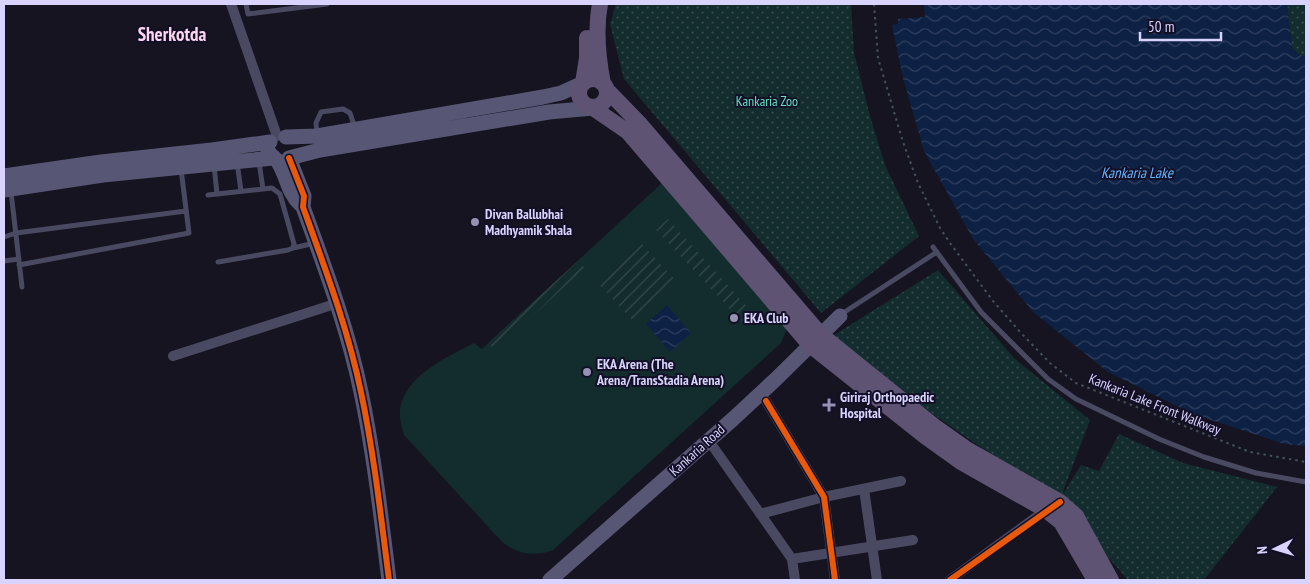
<svg xmlns="http://www.w3.org/2000/svg" width="1310" height="584" viewBox="0 0 1310 584" font-family="'PT Sans Narrow',sans-serif">
<style>
.grass{fill:#132c2d}
.park{fill:url(#park-dots)}
.garden{fill:url(#garden-furrows)}
.water{fill:url(#water-waves)}
.lines{fill:none;stroke-linecap:round;stroke-linejoin:round}
.path{stroke:#44505f;stroke-width:2;stroke-dasharray:2.5 4;stroke-linecap:butt}
.lane{stroke:#4a4962;stroke-width:5}
.street{stroke:#4a4962;stroke-width:10}
.secondary{stroke:#575674;stroke-width:15}
.primary{stroke:#5e5373;stroke-width:16}
.cycleway-casing{stroke:#130f26;stroke-width:9}
.cycleway{stroke:#e8590c;stroke-width:6}
.poi-dot{fill:#9591b1;stroke:#130f26;stroke-width:2}
.labels{text-anchor:middle;stroke-width:4;stroke-linejoin:round;paint-order:stroke}
.park-label{font-size:14px;fill:#5fe0c0;stroke:#130f26}
.poi-label{font-size:14px;font-weight:bold;fill:#d9d4ff;stroke:#130f26;text-anchor:start}
.street-label{font-size:14px;fill:#d9d4ff;stroke:#130f26}
.water-label{font-size:15px;font-style:italic;fill:#62b6ff;stroke:#130f26}
.district-label{font-size:19px;font-weight:bold;fill:#ffd6f0;stroke:#130f26}
</style>
<defs>
<pattern id="park-dots" width="8" height="8" patternUnits="userSpaceOnUse" patternTransform="scale(1.25)"><rect width="8" height="8" fill="#132c2d"/><path d="M2 2h.1M6 6h.1" fill="none" stroke="#354a4c" stroke-width="1.8" stroke-linecap="round"/></pattern>
<pattern id="garden-furrows" width="10" height="10" patternUnits="userSpaceOnUse" patternTransform="scale(1.25)"><rect width="10" height="10" fill="#132c2d"/><path d="M-1 1l2-2M0 10L10 0M9 11l2-2" fill="none" stroke="#354a4c"/></pattern>
<pattern id="water-waves" width="16" height="10" patternUnits="userSpaceOnUse" patternTransform="scale(1.25)"><rect width="16" height="10" fill="#0d2144"/><path d="M0 5q4-4 8 0t8 0" fill="none" stroke="#304060"/></pattern>
</defs>
<rect width="100%" height="100%" fill="#161421"/>
<path class="grass" d="M662,183L785,324L786,331L781,343L552,551C531,556 520,555 502,542L404,435C401,425 398,414 401,404C410,373 449,356 474,343L482,349Z"/>
<path class="park" d="M616,4H851L854,53L870,116L885,165L919,236L821,313L624,79L610,24Z
M1287,4H1306V57L1298,54L1292,48Z
M938,270L1014,358L1090,420L1061,497L1081,465L1099,471L1119,434L1183,463L1277,487L1204,580H1128L1060,502L826,340Z"/>
<path class="garden" d="M668,219L752,312L742,322L656,230Z
M641,243L677,282L634,322L597,282Z
M578,261L585,268L495,350L488,343Z"/>
<path class="water" d="M924,4H1287L1292,48L1298,54L1306,57V446L1284,444L1193,414L1108,372L1033,312L973,239L924,151L903,78L892,25L898,24V19L925,17Z
M667,305L691,333L670,352L646,324Z"/>
<g class="lines">
<path class="path" d="M874,4L878,58L903,142L918,183L940,228L950,243L993,301L1021,333L1050,363L1076,383L1250,452L1306,462"/>
<path class="lane" d="M246,4L248,14L327,4
M317,133L316,123L321,112L343,109L350,113L355,128
M237,162L241,191
M259,162L263,189
M214,165L217,194
M11,192L22,287
M208,195L272,188L280,194L294,244L293,248L288,250L218,262
M4,237L16,233L186,211
M933,247L981,312L1048,379L1076,399L1159,439L1204,457L1256,473L1306,482
M293,248L315,243
M4,261L19,259
M19,265L189,233L181,169
M840,315L937,252"/>
<path class="street" d="M231,4L277,136
M173,356L338,303
M766,401L824,497L835,580
M714,448L792,559L795,580
M864,489L877,580
M760,514L824,497L901,481
M792,559L913,540
M950,580L1050,507"/>
<path class="secondary" d="M286,137L317,136L543,97L561,93L583,83
M268,150C270,156 275,157 278,162C287,176 288,193 300,204
M4,176L101,162L212,150L270,142
M4,190L103,175L273,158
M389,580C381,517 374,454 361,392C348,329 325,268 303,207L304,196L289,158L320,150L549,112L593,108
M550,580L733,419L776,379L840,316"/>
<path class="primary" d="M600,4C595,30 598,58 603,84
M579 93a14 14 0 1 1 28 0a14 14 0 1 1-28 0Z
M583,83L587,58V38
M607,90L639,123L820,334L934,426L968,450L1060,502L1076,516L1111,580
M593,108L628,132L810,345L926,437L961,462L1046,510L1061,522L1095,580"/>
<g class="cycleway-casing">
<path id="cycleway" d="M289,158L304,196L303,207C325,268 348,329 361,392C374,454 381,517 389,580
M766,401L824,497L835,580
M950,580L1060,502"/>
</g>
<use href="#cycleway" class="cycleway"/>
</g>
<g class="poi-dot">
<circle cx="475" cy="222" r="5"/>
<circle cx="734" cy="318" r="5"/>
<circle cx="587" cy="372" r="5"/>
<path d="M826.5 397.5h5v5h5v5h-5v5h-5v-5h-5v-5h5z"/>
</g>
<g class="labels">
<g class="park-label">
<text x="767" y="106">Kankaria Zoo</text>
</g>
<g class="poi-label">
<text x="485" y="219">Divan Ballubhai<tspan x="485" dy="16">Madhyamik Shala</tspan></text>
<text x="744" y="323">EKA Club</text>
<text x="597" y="369">EKA Arena (The<tspan x="597" dy="16">Arena/TransStadia Arena)</tspan></text>
<text x="840" y="402">Giriraj Orthopaedic<tspan x="840" dy="16">Hospital</tspan></text>
</g>
<g class="street-label">
<text transform="translate(1155 404) rotate(22)" y="5">Kankaria Lake Front Walkway</text>
<text transform="translate(697 450) rotate(-42)" y="5">Kankaria Road</text>
</g>
<g class="water-label">
<text x="1137" y="178">Kankaria Lake</text>
</g>
<g class="district-label">
<text x="172" y="41">Sherkotda</text>
</g>
</g>
<rect width="1310" height="584" fill="none" stroke="#d9d4ff" stroke-width="10"/>
<g transform="translate(1275 549) rotate(265)" stroke="#130f26" stroke-width="4" paint-order="stroke">
<path d="M0-4L9 19L0 12L-9 19Z" fill="#d9d4ff"/>
<text y="-8" font-size="14" font-weight="bold" text-anchor="middle" fill="#d9d4ff">N</text>
</g>
<path d="M1140 32v8h81v-8" fill="none" stroke="#d9d4ff" stroke-width="2.5"/>
<text x="1148" y="32" font-size="15" fill="#d9d4ff" stroke="#130f26" stroke-width="4" paint-order="stroke">50 m</text>
</svg>
